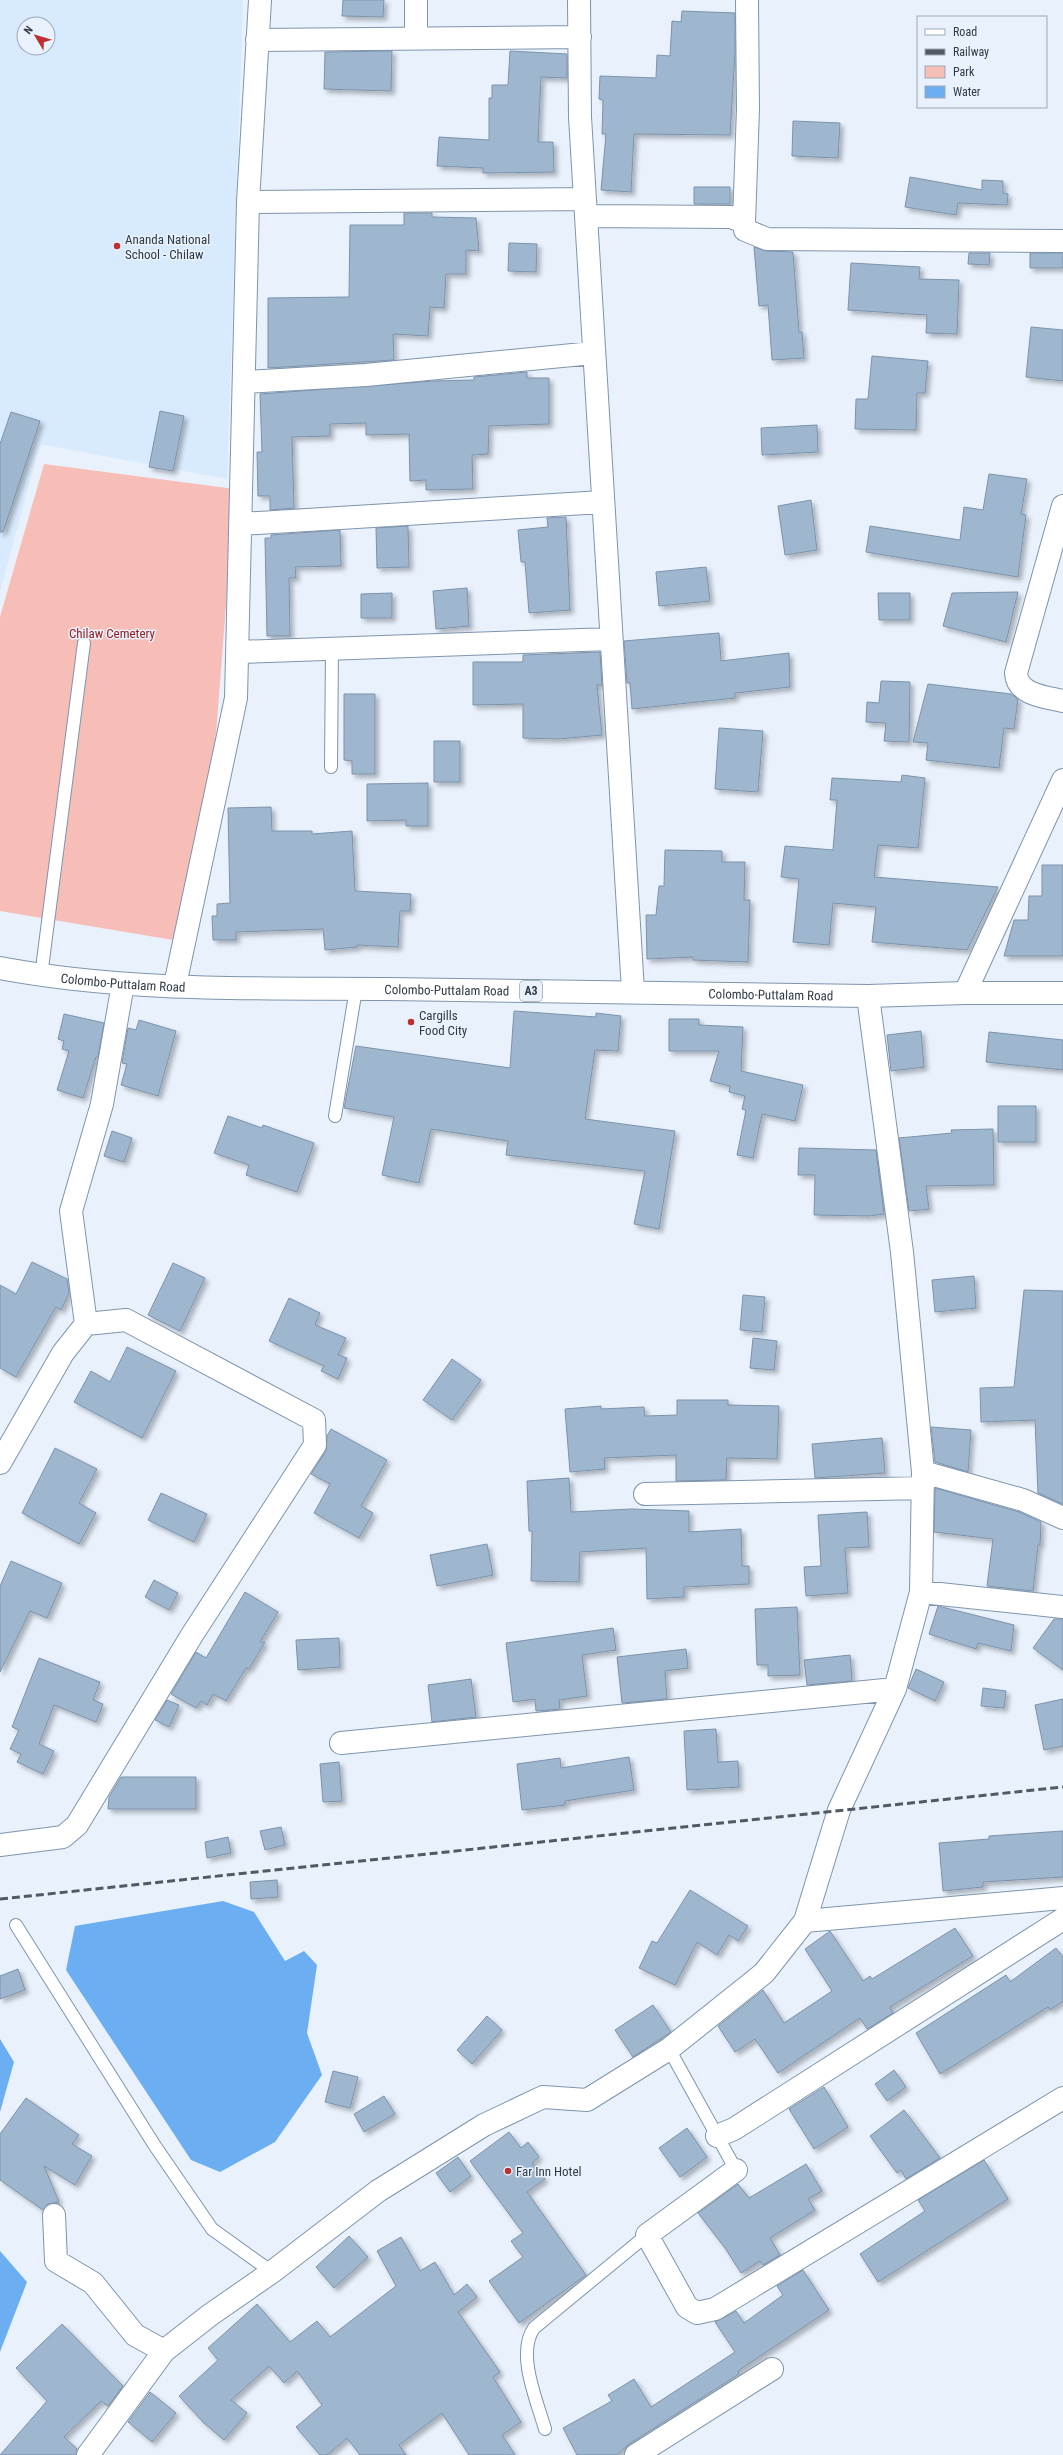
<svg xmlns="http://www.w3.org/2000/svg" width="1063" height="2455" viewBox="0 0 1063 2455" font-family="'Roboto Condensed',sans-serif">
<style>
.built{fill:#d8eafd;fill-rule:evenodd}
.green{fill:#f7beb8}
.water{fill:#6baef1}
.building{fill:#9eb6ce;stroke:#7c93ab;filter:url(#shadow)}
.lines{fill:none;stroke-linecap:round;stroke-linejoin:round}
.lane-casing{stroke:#7e95ad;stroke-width:14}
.street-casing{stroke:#7e95ad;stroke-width:24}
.highway-casing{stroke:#7e95ad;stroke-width:24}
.lane{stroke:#fff;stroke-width:12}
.street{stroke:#fff;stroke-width:22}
.highway{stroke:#fff;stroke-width:22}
.rail{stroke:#505a64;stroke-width:3;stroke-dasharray:8 4;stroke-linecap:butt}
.poi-dot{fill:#be2f31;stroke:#e8f1fc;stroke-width:1.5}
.labels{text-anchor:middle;stroke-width:3;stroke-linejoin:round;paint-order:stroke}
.shield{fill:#e8f1fc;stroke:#68727c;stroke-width:1}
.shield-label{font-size:12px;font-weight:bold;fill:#313b45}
.poi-label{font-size:13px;fill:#313b45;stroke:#e8f1fc;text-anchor:start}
.park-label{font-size:13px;fill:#932123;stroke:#e8f1fc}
.street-label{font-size:13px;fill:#313b45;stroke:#e8f1fc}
</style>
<defs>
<filter id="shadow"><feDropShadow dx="3.5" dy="3.5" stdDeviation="2" flood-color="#0004"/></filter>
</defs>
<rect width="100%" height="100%" fill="#e8f1fc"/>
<path class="built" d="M0,0H243L227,479L40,444L0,592ZM24,24H48V48H24Z"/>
<path class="green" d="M44,464L235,489L216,734L179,941L0,911V617Z"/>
<path class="water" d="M223,1901L254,1912L285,1961L304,1951L317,1965L307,2033L322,2075L275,2142L220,2172L191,2160L66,1970L75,1926Z
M0,2039L14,2062L0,2112Z
M0,2251L27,2282L0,2352Z"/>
<path class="building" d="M343,0H384L383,17L342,16Z
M682,11L735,13V52L730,135L634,134L631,192L601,190L606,134H602L603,100L599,99L600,76L656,78L657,55L670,56L672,21L681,22Z
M392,51L391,91L324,89L325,52Z
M510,51L567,54V78L541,77L538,142H553L554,172L483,173V168L437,166L439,137L489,140V98H492V85H508Z
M793,121L840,123L838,158L792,156Z
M910,177L982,190V180L1003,181V193L1008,194L1007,205L958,203L956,215L905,207Z
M694,187H730V204H694Z
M404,213H432V217L476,218L479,251L466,250V274H446L444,308L430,307L428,336L393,334L394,360L268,368V298L349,297L350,225H404Z
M509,243L537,244L536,272L508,271Z
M754,247L767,251L793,252L799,332H802L804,358L772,360L768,305L759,306Z
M969,253H990L989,265L968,264Z
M1030,253H1063V268H1030Z
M851,263L920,267L919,279L959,280L957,334L926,333L927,315L848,310Z
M1031,327L1063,330V381L1026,377Z
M872,356L928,361L925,393H917L916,430L855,429L856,399H868Z
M527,372V378H549V424L489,426L488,454L472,455L473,489L426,490V480L410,481L409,434L366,435V423L330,424V436L292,437L294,508L270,510V496H258L257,452H262L260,394L434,381L474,380V377Z
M160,411L184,416L173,471L149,467Z
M11,412L40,421L3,532H0V444Z
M817,425L818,452L762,455L761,428Z
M989,474L1027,479L1021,514L1026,515L1018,577L866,552L870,526L960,540L964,507L983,510Z
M811,500L817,550L785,555L778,506Z
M566,517L570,610L529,613L525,562H521L518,530L548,527L547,518Z
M408,526L409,567L377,568L376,528Z
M340,530L341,566L295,567L296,578H289L290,636H267L265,538H271V535Z
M706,567L710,601L659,606L656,572Z
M467,588L469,626L436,629L433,591Z
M1018,592L1006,642L943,626L952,593Z
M392,593V618H361V594Z
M878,593H910V620H879Z
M719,633L721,661L789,653L790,687L735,693V698L632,709L630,683H627L624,641Z
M600,652L602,685H597L602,735L558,739L523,738V704L473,705V662H523V655Z
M881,681L910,682L909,742L884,741L886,723L866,722L867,702L879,703Z
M928,684L1011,694L1018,699L1014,729L1004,728L999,768L926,760L928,743L913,742Z
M344,694H375V774H352V761L344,760Z
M719,728L763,731L758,792L715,789Z
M434,741H460V782H434Z
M902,775L925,778L918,848L878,845L874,877L998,887L967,950L872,942L876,907L833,903L829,945L793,942L799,879L781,877L785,846L833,850L837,800H830L832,778L901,782Z
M428,783V826H406V820L367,821V784Z
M271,807L272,831H312V834L352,831L355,891L411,894L410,911H400L398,947L357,945V947L325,950L323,929L236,932V940H213L212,916H217V904L230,903L228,808Z
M665,850L722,851V862H745L744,900H750L748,962L693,960V957L647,959L646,915H656L659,886H664Z
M1042,865H1063V956H1004L1014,920H1028L1029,896H1042Z
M514,1011L596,1017V1013L621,1016L618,1051L595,1050L585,1119L675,1131L659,1229L634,1224L645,1171L506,1155L508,1141L431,1129L419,1183L382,1175L394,1117L344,1108L356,1046L510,1068Z
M64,1014L104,1023L98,1057H96L83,1098L57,1090L69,1051L62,1049L64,1041L58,1039Z
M669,1019H699V1025L743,1027L741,1071L803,1085L795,1121L762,1114L753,1158L737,1155L746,1110L742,1109L745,1096L729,1092L730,1086L710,1081L719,1051H669Z
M139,1020L176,1031L158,1096L121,1085L127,1064L122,1063L128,1028L136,1030Z
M921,1031L924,1067L891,1071L887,1035Z
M989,1032L1063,1040V1070L986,1062Z
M998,1106H1036V1142H998Z
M228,1116L262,1128L263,1125L314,1143L297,1192L246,1175L249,1165L214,1153Z
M993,1129L994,1185L926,1186L929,1209L909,1211L899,1138L952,1133L951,1130Z
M112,1131L132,1138L124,1162L104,1156Z
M799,1148L876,1150L884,1214L869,1216L814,1215L815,1175H798Z
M32,1262L67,1279L69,1293L61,1310L56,1307L16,1377L0,1368V1285L16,1294Z
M173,1263L205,1278L180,1331L148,1315Z
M974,1276L976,1308L935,1312L932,1280Z
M1024,1290L1063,1291V1504L1038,1493L1035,1420L981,1422L980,1388L1014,1387Z
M743,1295L765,1297L762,1332L740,1330Z
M289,1298L320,1313L315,1325L346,1338L338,1355L347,1358L338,1379L321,1371L324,1366L269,1341Z
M753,1338L777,1341L774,1370L750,1368Z
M127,1347L176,1371L142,1438L74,1402L91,1371L110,1382Z
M452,1359L481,1380L452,1420L423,1400Z
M677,1400H728V1405L779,1406L777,1459L727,1458L726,1480L676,1481V1455L604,1458L605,1469L570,1472L565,1409L601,1406V1409L644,1407L645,1416L677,1415Z
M931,1427L971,1430L968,1472L935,1462Z
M331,1429L387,1460L361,1506L373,1513L359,1538L314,1513L330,1484L311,1474L326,1451L327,1436Z
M882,1438L885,1473L815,1478L812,1444Z
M55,1448L97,1469L79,1503L96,1513L79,1544L22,1513Z
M569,1478L571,1512L631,1509L689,1511V1532L741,1529L742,1566H749V1584L684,1587V1597L647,1599L646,1548L580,1552L579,1582L531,1581L532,1531H529L527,1481Z
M935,1488L1019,1512L1041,1522L1040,1545H1038L1033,1591L987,1586L993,1539L934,1532Z
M161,1493L207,1514L194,1542L148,1520Z
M867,1512L869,1547L845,1548L848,1593L806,1596L804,1567L821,1566L818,1515Z
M487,1544L493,1575L437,1586L430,1555Z
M11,1561L62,1583L47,1618L30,1611L0,1672V1586Z
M154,1580L178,1593L169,1610L145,1597Z
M245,1592L278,1612L260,1642H265L249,1669L246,1668L226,1701L213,1694L207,1705L201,1701L196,1708L171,1694L196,1652L206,1658Z
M938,1606L1014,1625L1011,1651L978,1643L976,1649L929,1634Z
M797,1607L800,1675L768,1676V1665H757L755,1609Z
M1054,1619H1063V1670L1033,1648Z
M613,1628L616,1650L582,1655L587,1696L559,1700L560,1709L536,1711L535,1699L513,1702L506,1643Z
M339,1638L340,1667L298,1670L296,1640Z
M686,1649L688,1668L665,1671L667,1699L622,1703L617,1657Z
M850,1655L852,1681L807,1685L804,1660Z
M39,1658L100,1682L93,1700L103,1704L96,1722L54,1705L39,1744L54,1751L43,1774L17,1762L21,1754L10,1749L19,1730L12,1727Z
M916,1669L944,1682L935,1701L908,1688Z
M471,1679L476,1717L432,1722L428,1685Z
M983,1688L1006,1691L1004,1708L981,1706Z
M1063,1699V1746L1044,1750L1035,1705Z
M167,1700L179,1705L169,1727L155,1720Z
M716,1729L718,1762L738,1761L739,1787L687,1790L684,1731Z
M629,1757L634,1790L565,1801V1805L522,1810L517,1764L560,1758L561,1768Z
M339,1762L342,1801L323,1802L320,1764Z
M121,1777H196V1809H108L109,1797Z
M281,1827L285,1845L265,1850L260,1831Z
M1063,1831V1877L983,1882V1887L943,1891L939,1843L989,1839V1836Z
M228,1837L231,1853L207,1858L205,1842Z
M277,1880L278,1897L251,1899L250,1882Z
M690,1890L748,1926L738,1941L729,1935L717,1955L697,1942L675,1985L639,1968L652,1941L657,1943Z
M955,1928L973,1956L890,2007L893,2013L867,2029L860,2018L778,2073L755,2039L735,2052L718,2026L763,1990L784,2023L832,1991L805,1949L830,1931L863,1981L870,1976L872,1979Z
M1056,1948L1063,1957V2001L1050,2010L1048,2007L940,2074L916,2033L1006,1975L1010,1982Z
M18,1969L25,1990L0,1999V1976Z
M653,2005L671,2032L633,2057L615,2030Z
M487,2016L502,2030L472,2064L457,2050Z
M894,2070L906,2087L887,2101L875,2084Z
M333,2071L358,2077L350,2108L325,2102Z
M824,2087L848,2127L814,2149L789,2109Z
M384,2096L395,2114L364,2132L354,2114Z
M26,2098L79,2135L72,2144L92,2156L75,2185L44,2166L59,2202L48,2204L43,2210L0,2180V2134Z
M904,2110L940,2158L906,2179L901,2170L897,2173L870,2136Z
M687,2128L707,2157L680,2177L659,2148Z
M509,2132L521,2148L528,2142L539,2157L532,2163L545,2179L527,2192L586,2275L519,2323L489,2281L523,2257L511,2241L523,2233L470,2161Z
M458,2157L471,2176L450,2192L436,2173Z
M984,2160L1008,2199L878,2282L860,2254L925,2211L918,2200Z
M806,2164L822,2191L808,2199L815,2210L770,2238L780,2255L763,2265L760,2261L741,2273L725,2248L698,2213L738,2184L749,2198Z
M349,2236L368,2257L334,2288L316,2267Z
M401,2237L420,2271L435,2262L454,2295L467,2284L477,2297L458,2312L500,2372L493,2377L521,2422L502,2435L515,2455H469L442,2413L399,2445L406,2455H360L347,2438L327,2455H320L296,2427L322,2405L297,2371L284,2383L269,2366L231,2400L247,2413L224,2440L204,2423L179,2396L218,2360L208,2348L257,2304L290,2342L317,2321L330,2337L396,2286L377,2251Z
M803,2270L829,2310L738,2371L739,2374L629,2444L617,2455H577L563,2428L612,2401L608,2395L634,2379L651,2407L735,2352L715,2322L736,2311L744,2323L783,2295L777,2286Z
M62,2324L123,2386L108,2406L101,2401L64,2437L77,2449L76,2455H0L47,2401L16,2368Z
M150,2392L176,2413L152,2442L128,2422Z"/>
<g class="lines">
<g class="lane-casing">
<path id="lane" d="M331,767L332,648
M41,976L84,643
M335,1116L356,989
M16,1925L155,2146L212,2229L272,2272
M669,2049L736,2170
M545,2429C537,2401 516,2353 534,2328L647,2235"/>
</g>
<g class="street-casing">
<path id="street" d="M579,0L580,117L633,991
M416,38V0
M257,40L580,37
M248,202L584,199
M586,216L731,217L744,222L745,230L767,239L1063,241
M744,222L748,109L747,0
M244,382L366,375L593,353
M1063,506L1016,673C1017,695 1046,697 1063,701
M241,524L602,502
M238,652L611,639
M175,985L236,698L248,202L260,0
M965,993L1063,780
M868,996L902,1252L923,1472L921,1592L895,1689L839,1810L805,1921L1063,1898
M86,1324L71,1211L102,1104L123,984
M0,1463L63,1353L86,1324L126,1320L314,1420L315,1445L192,1635L77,1825L63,1837L0,1845
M923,1472L1023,1500L1063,1518
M645,1494L923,1488
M921,1592L1063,1607
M341,1743L895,1689
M717,2136L734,2129L1063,1919
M736,2170L647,2235L687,2307L697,2313L715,2309L1063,2098
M54,2215L56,2261L93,2283L135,2335L164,2351
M88,2455L164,2351L210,2315L272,2272L378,2191L484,2125L543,2097L587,2100L669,2049L764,1973L805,1921
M636,2455L772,2369"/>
</g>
<g class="highway-casing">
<g id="highway">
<path id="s1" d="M0,968C127,992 259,988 388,989C548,991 708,993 868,996L965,993H1063"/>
</g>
</g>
<use href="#lane" class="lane"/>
<use href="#street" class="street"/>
<use href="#highway" class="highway"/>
<path class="rail" d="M0,1899L1063,1787"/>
</g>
<g class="poi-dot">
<circle cx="117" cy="246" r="4"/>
<circle cx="411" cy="1022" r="4"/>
<circle cx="508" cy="2171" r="4"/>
</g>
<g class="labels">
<rect class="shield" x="520" y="981" width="22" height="20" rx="3"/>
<g class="shield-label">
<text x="531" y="995">A3</text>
</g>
<g class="poi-label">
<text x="125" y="244">Ananda National<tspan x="125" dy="15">School - Chilaw</tspan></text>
<text x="419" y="1020">Cargills<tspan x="419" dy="15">Food City</tspan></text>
<text x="516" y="2176">Far Inn Hotel</text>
</g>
<g class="park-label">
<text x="112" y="638">Chilaw Cemetery</text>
</g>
<g class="street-label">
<text dy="5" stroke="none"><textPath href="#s1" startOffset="124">Colombo-Puttalam Road</textPath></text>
<text dy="5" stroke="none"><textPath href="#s1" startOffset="448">Colombo-Puttalam Road</textPath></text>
<text dy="5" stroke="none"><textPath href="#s1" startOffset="772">Colombo-Puttalam Road</textPath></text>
</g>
</g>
<rect x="917" y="16" width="130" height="92" fill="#e8f1fc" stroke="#9fa8b3"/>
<rect x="925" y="29" width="20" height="6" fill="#ffffff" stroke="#9fa8b3"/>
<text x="953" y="36" font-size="12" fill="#313b45">Road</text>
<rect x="925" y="49" width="20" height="6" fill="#505a64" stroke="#9fa8b3"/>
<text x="953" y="56" font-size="12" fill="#313b45">Railway</text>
<rect x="925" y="66" width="20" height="12" fill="#f7beb8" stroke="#9fa8b3"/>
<text x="953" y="76" font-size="12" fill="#313b45">Park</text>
<rect x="925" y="86" width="20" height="12" fill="#6baef1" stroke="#9fa8b3"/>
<text x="953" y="96" font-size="12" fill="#313b45">Water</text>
<g transform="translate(36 36) rotate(308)"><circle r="19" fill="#e8f1fc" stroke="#9fa8b3"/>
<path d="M0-3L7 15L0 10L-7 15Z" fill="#be2f31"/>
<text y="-6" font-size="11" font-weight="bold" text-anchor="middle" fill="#313b45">N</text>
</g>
</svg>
